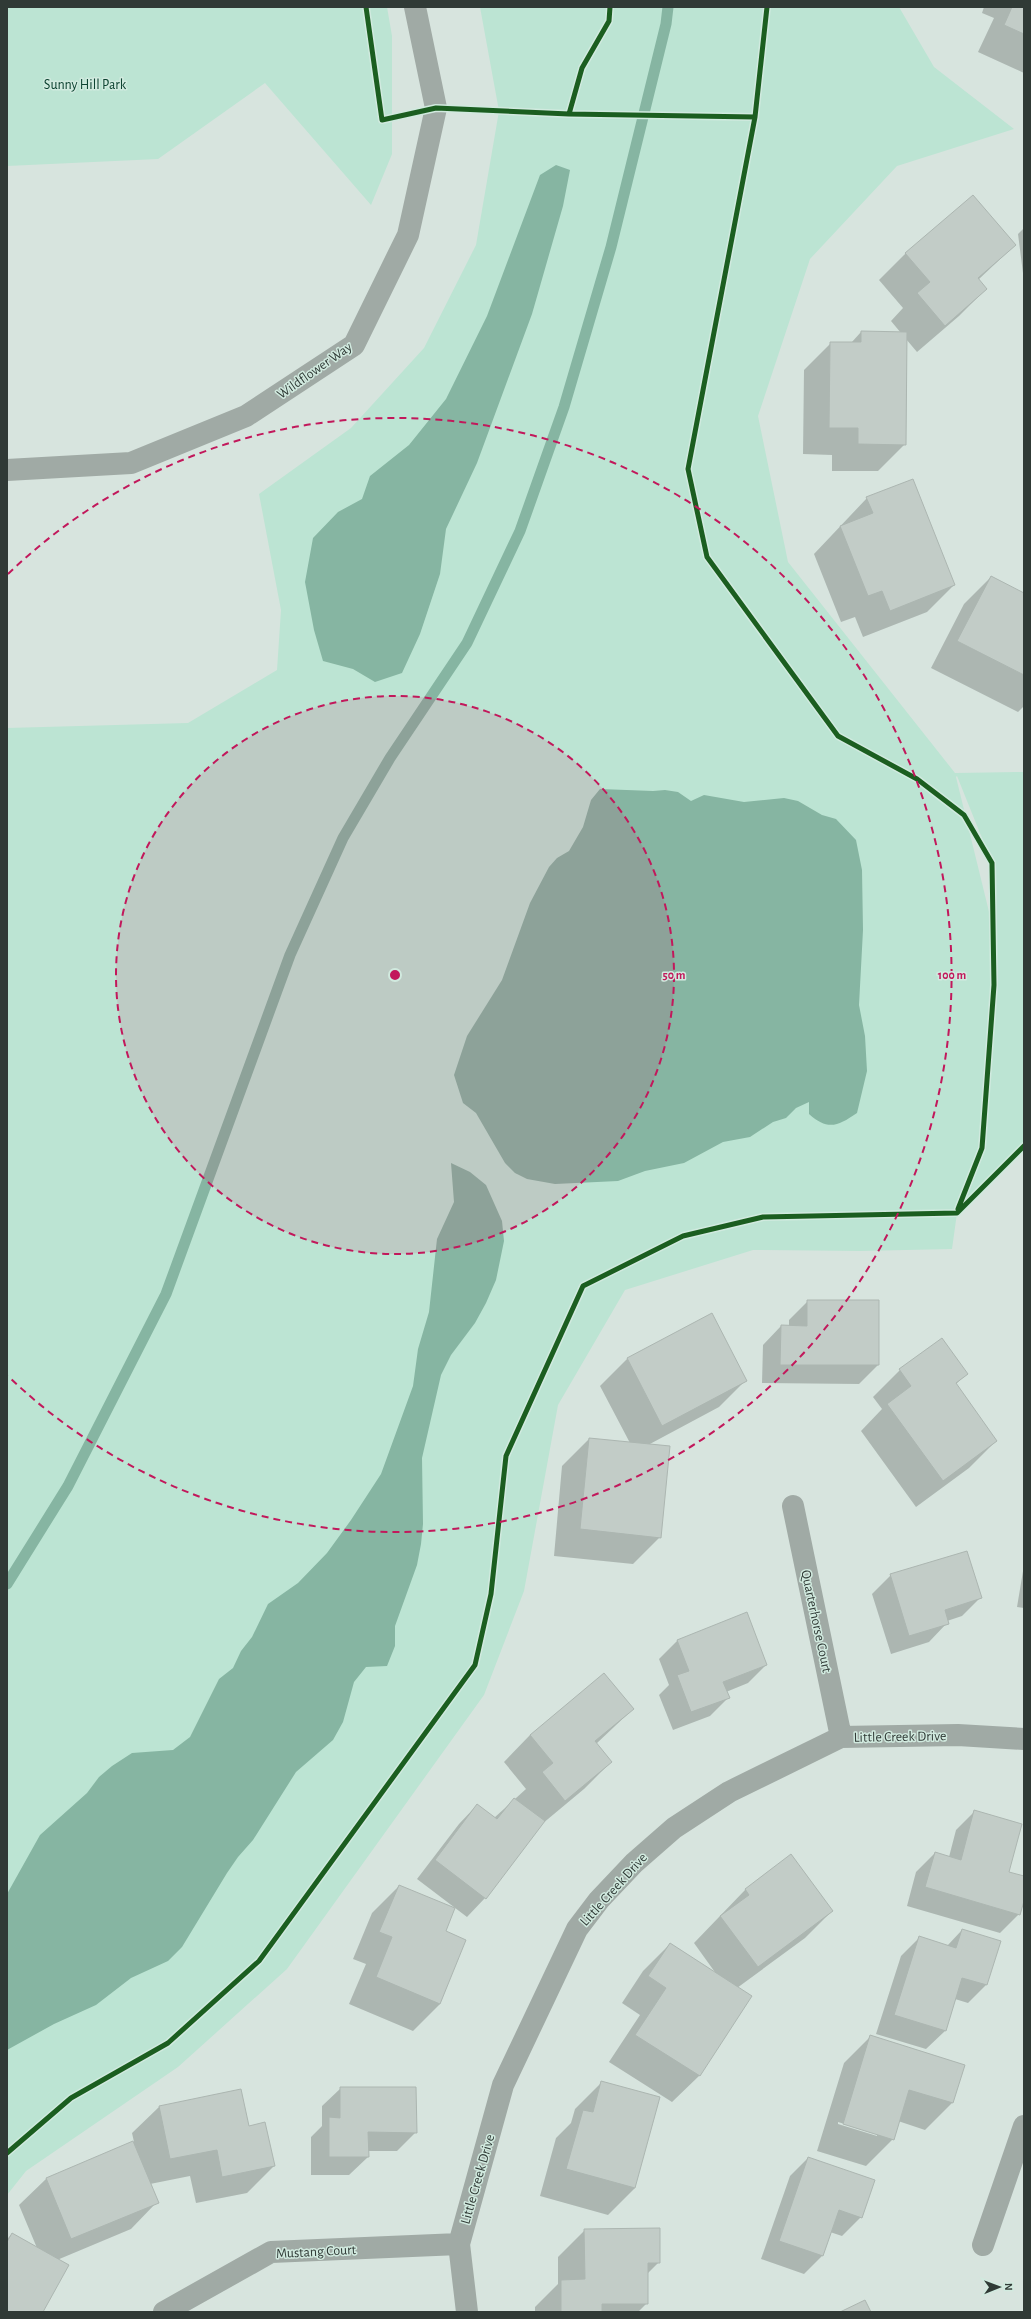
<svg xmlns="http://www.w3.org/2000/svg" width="1031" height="2319" viewBox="0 0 1031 2319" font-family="'Alegreya Sans',sans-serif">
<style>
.green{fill:#bce4d3;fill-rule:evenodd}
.water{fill:#86b5a2}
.shadow{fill:#0003;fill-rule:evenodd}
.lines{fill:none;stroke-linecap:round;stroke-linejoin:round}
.stream{stroke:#86b5a2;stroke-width:11}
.building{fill:#c2ccc7;stroke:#acb6b1}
.minor{stroke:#a0aaa5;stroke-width:22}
.cycleway-casing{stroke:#d1eadf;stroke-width:8}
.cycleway{stroke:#1b5e20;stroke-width:5}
.ring{fill:none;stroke:#c2185b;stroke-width:2;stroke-dasharray:7 5}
.labels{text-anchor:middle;stroke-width:3;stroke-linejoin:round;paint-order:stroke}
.park-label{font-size:14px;fill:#0c4230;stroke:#d1eadf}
.street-label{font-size:14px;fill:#303a36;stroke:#d1eadf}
.centre{fill:#c2185b;stroke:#d1eadf;stroke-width:2}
.ring-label{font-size:12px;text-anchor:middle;font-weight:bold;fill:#c2185b;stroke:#d1eadf;stroke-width:3;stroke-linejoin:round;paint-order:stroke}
</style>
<rect width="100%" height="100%" fill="#d7e4de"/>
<path class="green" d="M7,7H387L392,36V154L371,205L265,83L158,159L7,166Z
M480,7H899L934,67L1014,129L897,166L810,259L758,416L788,562L955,773L1024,772V1146L957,1213L952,1249L860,1251L753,1250L625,1290L558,1405L524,1591L484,1695L287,1969L178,2067L26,2171L7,2195V728L188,723L277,670L281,610L259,494L351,428L424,348L476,245L499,111ZM957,776L992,863V924L956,777ZM993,937L994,985L988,1055L992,937Z"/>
<path class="water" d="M556,165L570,170L563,206L532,314L477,463L446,529L440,574L420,634L402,673L375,682L353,669L323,661L314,630L305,582L313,538L338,512L362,499L370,476L409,445L446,399L487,316L540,175Z
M600,789L653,791L665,790L678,792L691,801L704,795L744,802L784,798L798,801L822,815L836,819L856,840L862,870L863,930L859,1005L865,1036L867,1071L857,1113C838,1126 828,1131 809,1114V1102L796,1108L786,1118L773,1122L750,1137L723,1142L684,1163L645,1171L618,1181L555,1184L527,1179L515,1173L505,1163L476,1113L463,1103L454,1075L467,1036L502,980L530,903L549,867L557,858L569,851L583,827L591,800Z
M451,1163L470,1172L486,1185L502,1221L504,1241L496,1280L486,1303L475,1323L451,1355L441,1375L422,1458L423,1524L421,1544L417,1565L395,1626V1646L387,1666L366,1667L354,1682L343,1722L333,1740L296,1772L253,1840L238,1857L227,1873L182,1947L168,1961L131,1978L96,2005L54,2024L7,2050V1894L40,1835L87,1793L99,1777L112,1766L132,1753L173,1750L190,1737L219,1679L233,1668L241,1651L252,1637L268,1604L298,1583L327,1553L351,1520L381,1474L413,1386L418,1349L429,1312L437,1239L454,1202Z"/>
<path class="shadow" d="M984,7H1024V73L978,52L994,18L982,13Z
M1024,228V281L1018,234Z
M1015,245L978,280L986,289L959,316L917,352L906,339L905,444L878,471H832V455L803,454L804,370L831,343H851L861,332L901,333L891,321L903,308L879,280L906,253Z
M867,498L954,585L927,612L863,637L855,617L841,622L814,554Z
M991,577L1024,594V706L1018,712L931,668L964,604Z
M808,1301H878V1365L859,1384L762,1383L763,1345L781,1326H789V1320Z
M711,1315L746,1380L719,1407L648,1445L660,1537L633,1564L554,1556L562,1466L589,1439L630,1443L600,1386L627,1359Z
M942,1339L966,1374L955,1385L996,1441L969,1468L916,1507L861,1431L882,1409L873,1397L900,1370Z
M1024,1565V1608L1017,1607Z
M891,1575L980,1598L962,1616L947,1621V1623L929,1642L891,1654L872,1594Z
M747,1614L766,1665L748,1683L726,1692L728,1698L710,1716L673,1730L659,1695L669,1685L659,1659L677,1641Z
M633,1709L596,1744L611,1762L584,1789L542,1824L485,1898L467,1917L417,1879L459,1824L477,1805L494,1818L526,1789L504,1762L530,1735Z
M974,1812L1007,1873L1024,1877V1897L1019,1914L1000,1933L907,1906L916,1872L935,1853L949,1857L956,1830Z
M791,1856L832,1911L805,1938L737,1988L750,1996L699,2076L672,2102L609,2062L640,2015L622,2003L643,1971L670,1944L717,1975L694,1943L745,1890Z
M399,1886L445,1932L440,2004L413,2031L349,2004L366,1964L353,1959L372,1913Z
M962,1930L986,1985L968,2003L955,1999L945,2031L926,2049L876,2034L901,1956L919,1938L947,1946Z
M871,2036L964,2065L952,2103L925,2130L898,2121L893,2139L866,2166L817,2151L844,2063ZM838,2122L877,2134V2136L838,2124Z
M602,2082L635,2188L608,2215L540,2196L556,2138L571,2123L575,2109Z
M341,2088L416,2132L397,2151H368V2157L349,2175H311V2137L322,2126V2106Z
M159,2107L249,2127L274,2166L247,2193L196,2203L190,2176L150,2184L157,2202L131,2229L57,2260L41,2312H7V2239L12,2234L37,2248L19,2205L46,2179L134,2142L132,2133Z
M808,2158L861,2217L842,2236L830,2232L823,2255L804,2274L761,2259L790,2176Z
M585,2230L659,2262L647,2274V2303L638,2312H535V2307L558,2284V2257Z"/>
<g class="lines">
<path class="stream" d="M7,1584L68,1486L166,1294L290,955L343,838L390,758L467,643L520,531L564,407L611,247L666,24L668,7"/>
</g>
<path class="building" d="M1012,7H1024V34L1004,25Z
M973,195L1016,245L978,278L987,289L945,326L917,293L930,282L905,253Z
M861,331L907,332L906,445L858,444V428H829L830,342H861Z
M913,479L955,585L890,611L882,591L868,596L840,526L873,513L866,497Z
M991,576L1024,593V675L957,641Z
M807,1300H879V1365H780L781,1325L807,1326Z
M712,1313L747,1381L662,1426L627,1358Z
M942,1338L968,1374L956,1383L997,1441L943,1481L887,1404L911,1386L899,1369Z
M589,1438L670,1446L661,1538L580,1529Z
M967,1551L982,1598L945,1610L949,1624L909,1636L890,1574Z
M747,1612L767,1665L723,1682L730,1698L691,1712L677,1675L689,1671L677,1640Z
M604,1673L634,1709L595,1741L612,1762L565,1801L542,1772L553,1763L530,1735Z
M514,1798L545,1821L486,1899L435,1860L477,1804L497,1819Z
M974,1810L1022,1824L1009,1872L1024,1876V1901L1020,1915L925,1887L935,1852L961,1860Z
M791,1854L833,1911L758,1967L720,1916L749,1895L745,1889Z
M399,1885L455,1908L446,1931L466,1940L440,2004L376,1977L392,1937L379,1932Z
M962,1929L1001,1941L987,1985L962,1978L946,2031L894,2015L919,1936L956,1948Z
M670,1943L752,1996L700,2076L635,2035L666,1988L648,1976Z
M870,2035L965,2065L953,2103L909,2090L894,2140L843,2124Z
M601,2081L660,2097L635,2188L566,2169L583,2110L593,2112Z
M340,2087H416L417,2133L368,2132L369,2157H329V2117L340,2118Z
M241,2089L249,2126L265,2122L275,2166L222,2177L217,2150L170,2159L159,2106Z
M133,2141L159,2203L71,2239L46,2178Z
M808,2157L875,2180L862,2218L839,2210L823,2256L779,2241Z
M660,2228V2263H648V2304H602V2312H561V2280L585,2279L584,2229Z
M12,2233L69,2265L43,2312H7V2242Z
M865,2300L871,2312H840Z"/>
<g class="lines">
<path class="minor" d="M7,470L131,463L246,416L354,345L408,235L436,108L415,7
M793,1506L841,1737
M983,2245L1024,2126
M164,2312L271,2252L459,2244
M467,2312L459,2244L503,2085L577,1929L599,1900L634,1863L674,1828L729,1792L841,1737L958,1735L1024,1739"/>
<g class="cycleway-casing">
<path id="cycleway" d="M366,7L382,120L436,108L569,114L755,117
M767,7L755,117L688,469L707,557L838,736L917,779L964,815L992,863L994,985L982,1148L958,1209
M569,114L582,68L609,21L610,7
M7,2153L71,2098L168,2043L259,1961L475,1665L491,1594L506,1456L583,1286L683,1236L763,1217L957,1213L1024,1146"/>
</g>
<use href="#cycleway" class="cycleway"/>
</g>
<circle cx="395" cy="975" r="279" fill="#c2185b" fill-opacity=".12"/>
<g class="ring">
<circle cx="395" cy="975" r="279"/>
<path d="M8 574A557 557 0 1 1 8 1376"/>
</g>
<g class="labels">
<g class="park-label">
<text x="85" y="89">Sunny Hill Park</text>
</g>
<g class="street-label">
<text transform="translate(314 370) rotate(-35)" y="5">Wildflower Way</text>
<text transform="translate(817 1621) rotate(78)" y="5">Quarterhorse Court</text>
<text transform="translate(900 1736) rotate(-1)" y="5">Little Creek Drive</text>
<text transform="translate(613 1889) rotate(-48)" y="5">Little Creek Drive</text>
<text transform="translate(477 2179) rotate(-74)" y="5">Little Creek Drive</text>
<text transform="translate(316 2251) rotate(-3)" y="5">Mustang Court</text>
</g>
</g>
<circle cx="395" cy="975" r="6" class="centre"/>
<g class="ring-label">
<text x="674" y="979">50 m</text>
<text x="952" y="979">100 m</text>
</g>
<rect width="1031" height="2319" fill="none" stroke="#303a36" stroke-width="16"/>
<g transform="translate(999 2287) rotate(89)" stroke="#d1eadf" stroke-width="3" paint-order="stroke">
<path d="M0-3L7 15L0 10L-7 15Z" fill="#303a36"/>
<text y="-6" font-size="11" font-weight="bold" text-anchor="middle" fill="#303a36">N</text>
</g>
</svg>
